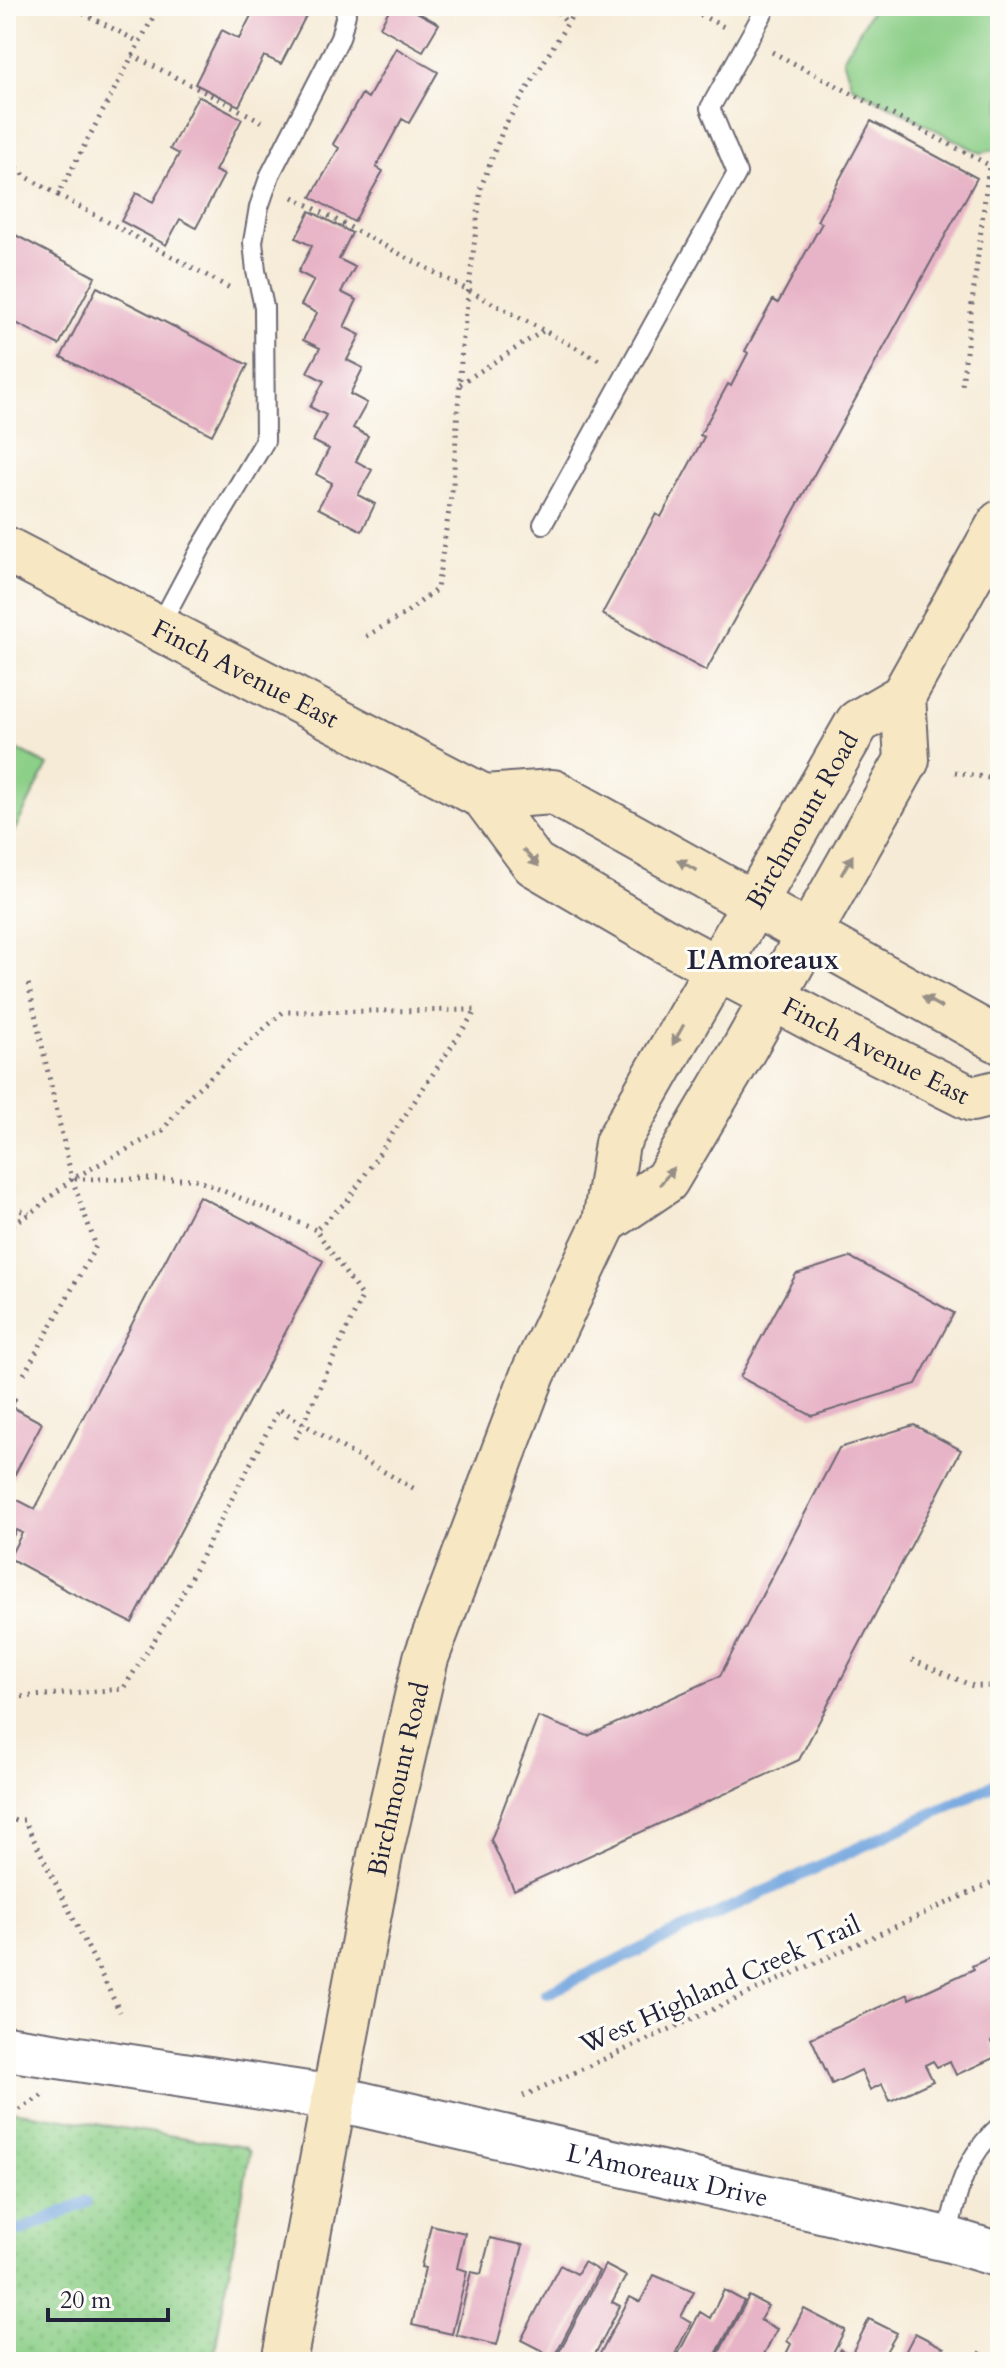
<svg xmlns="http://www.w3.org/2000/svg" width="1006" height="2368" viewBox="0 0 1006 2368" font-family="Cardo,serif">
<style>
.grass{fill:#8ccf88;stroke:#577862;stroke-width:2}
.park{fill:url(#park-dots);stroke:#577862;stroke-width:2}
.lines{fill:none;stroke-linecap:round;stroke-linejoin:round}
.stream{stroke:#72a5de;stroke-width:12}
.building{fill:#e7b3c6}
.service-casing{stroke:#6c6872;stroke-width:22}
.tertiary-casing{stroke:#6c6872;stroke-width:48}
.secondary-casing{stroke:#6c6872;stroke-width:48}
.path{stroke:#6c6872;stroke-width:5;stroke-dasharray:2 6;stroke-linecap:butt}
.service{stroke:#fff;stroke-width:18}
.tertiary{stroke:#fff;stroke-width:44}
.secondary{stroke:#f7e8c3;stroke-width:44}
.oneway{fill:#978f86}
.labels{text-anchor:middle;stroke-width:6;stroke-linejoin:round;paint-order:stroke}
.street-label{font-size:26px;fill:#22223b;stroke:#fdfcf7}
.neighbourhood-label{font-size:28px;font-weight:bold;fill:#22223b;stroke:#fdfcf7}
</style>
<defs>
<pattern id="park-dots" width="8" height="8" patternUnits="userSpaceOnUse" patternTransform="scale(2)"><rect width="8" height="8" fill="#8ccf88"/><path d="M2 2h.1M6 6h.1" fill="none" stroke="#78b176" stroke-width="1.8" stroke-linecap="round"/></pattern>
</defs>
<rect width="100%" height="100%" fill="#fdfcf7"/>
<filter id="ink" filterUnits="userSpaceOnUse"><feTurbulence type="fractalNoise" baseFrequency=".0125" numOctaves="2"/><feDisplacementMap in="SourceGraphic" scale="16" xChannelSelector="R" yChannelSelector="G"/><feConvolveMatrix kernelMatrix="1 2 1 2 8 2 1 2 1" color-interpolation-filters="sRGB"/></filter>
<filter id="wash" filterUnits="userSpaceOnUse"><feTurbulence type="fractalNoise" baseFrequency=".006" numOctaves="4" result="noise"/><feDisplacementMap in="SourceGraphic" scale="32" xChannelSelector="R" yChannelSelector="G"/><feGaussianBlur stdDeviation="1.8" result="paint"/><feColorMatrix in="noise" values="0 0 0 0 0 0 0 0 0 0 0 0 0 0 0 0 0 1.4 0 .05"/><feComposite in="paint" operator="in"/></filter>
<g filter="url(#wash)">
<rect width="100%" height="100%" fill="#f6ebd7"/>
<path class="grass" d="M874,6H1000V149L980,153L852,86L843,59Z
M6,744L48,765L6,847Z"/>
<path class="park" d="M6,2110L245,2147L250,2152L213,2362H6Z"/>
<g class="lines">
<path class="stream" d="M547,1993L1000,1782
M6,2233L27,2228L86,2202"/>
</g>
<g id="blocks">
<path class="building" d="M256,6H296L308,12L281,64L264,56L239,106L195,84L222,30L239,39Z
M391,6H415L413,10L439,24L423,51L380,27Z
M396,48L438,72L409,123L402,119L376,167L383,171L354,222L311,197L339,148L333,144L362,94L368,98Z
M198,96L242,119L215,171L224,175L196,228L180,219L166,245L121,221L136,193L153,202L179,154L170,149Z
M871,121L977,178L706,671L602,614L656,514L661,517L704,437L700,435L728,384L731,386L748,353L745,351L773,300L778,303L822,223L817,221Z
M310,211L352,233L339,259L355,267L341,292L357,300L344,327L360,335L347,360L363,368L350,394L367,403L353,428L368,436L356,461L372,470L358,495L375,504L362,531L318,508L332,483L316,474L329,449L313,441L326,415L310,407L324,381L307,372L320,348L303,340L317,313L301,305L314,280L298,272L312,246L296,238Z
M6,230L95,277L59,345L6,318Z
M97,287L248,365L212,435L61,357Z
M199,1196L251,1223L253,1222L323,1261L132,1623L60,1587L61,1586L9,1558L22,1533L16,1530L13,1536L6,1532V1494L35,1509Z
M850,1257L954,1313L916,1384L812,1416L740,1377L796,1274Z
M6,1394L16,1399L12,1407L42,1423L6,1491Z
M914,1425L961,1450L799,1760L514,1890L491,1840L538,1717L588,1736L720,1676L839,1448Z
M1000,1953V2038L991,2042L998,2056L956,2075L950,2061L937,2067L933,2061L925,2065L933,2081L890,2101L882,2084L870,2090L861,2070L832,2084L811,2038L908,1994L909,1999L974,1969L972,1966Z
M431,2225L465,2233L457,2268L467,2271L452,2334L412,2325L425,2268L421,2267Z
M490,2238L523,2245L497,2345L456,2335L471,2272L481,2274Z
M584,2262L599,2271L554,2357L521,2340L560,2265L577,2274Z
M605,2265L626,2276L612,2302L620,2306L591,2362H573L558,2354Z
M654,2275L694,2292L681,2317L691,2323L671,2362L596,2361L630,2297L640,2302Z
M724,2290L744,2301L712,2362H674L700,2312L710,2318Z
M749,2296L768,2306L760,2320L777,2329L760,2362H714Z
M804,2309L845,2330L828,2362H782L791,2344L787,2341Z
M869,2319L897,2333L880,2362H833L840,2349L851,2355Z
M915,2333L944,2348L939,2358L946,2362H900Z
M980,2352L998,2362H975Z"/>
</g>
</g>
<g filter="url(#ink)">
<use href="#blocks" fill-opacity="0" stroke="#6c6872" stroke-width="2"/>
<g class="lines">
<g class="service-casing">
<path id="service" d="M543,524L737,173L710,108L767,6
M159,627L201,548L265,441L264,307L256,271L253,242L259,207L270,175L340,38L346,14L344,6
M947,2239C957,2194 963,2158 1000,2126"/>
</g>
<g class="tertiary-casing">
<g id="tertiary">
<path id="s1" d="M6,2048L334,2098L947,2239L1000,2255"/>
</g>
</g>
<g class="secondary-casing">
<g id="secondary">
<path id="s2" d="M6,549L484,797L534,864L664,940L826,1026L972,1099L1000,1092"/>
<path d="M484,797L553,792L1000,1041"/>
<path d="M605,1222L666,1181L744,1049L907,760L903,696"/>
<path id="s3" d="M284,2362L381,1850L426,1658L533,1374L605,1222L617,1143L858,722L903,696L1000,523"/>
</g>
</g>
<path class="path" d="M69,6L139,42
M553,6L566,22
M678,6L685,7L724,27
M6,32L20,6
M772,52L989,165L962,385
M132,55L267,124
M6,156L25,176L58,195L159,6
M58,195L230,288
M293,197L601,361
M460,384L543,331
M366,636L403,615L437,589L453,484L462,346L481,187L504,127L578,6
M955,772L1000,780
M75,1179H195L316,1230
M6,1204L29,1214
M6,1228L30,1214L72,1179L163,1130L189,1096L283,1012L476,1010L348,1200L316,1230L362,1297L294,1442
M24,1374L96,1246L72,1179L28,983
M6,1570L7,1568
M912,1660L973,1686H1000
M6,1698L123,1689L173,1611L279,1409L363,1460L415,1489
M6,1821L24,1820L120,2012
M523,2096L1000,1879
M6,2118L43,2095"/>
<use href="#service" class="service"/>
<use href="#tertiary" class="tertiary"/>
<use href="#secondary" class="secondary"/>
</g>
<defs><path id="oneway-solid" d="M-6-.8H1V-3.2L6.5 0L1 3.2V.8H-6Z" transform="scale(2)"/></defs>
<g class="oneway">
<use href="#oneway-solid" transform="translate(531 858) rotate(47)"/>
<use href="#oneway-solid" transform="translate(687 865) rotate(-151)"/>
<use href="#oneway-solid" transform="translate(847 865) rotate(-60)"/>
<use href="#oneway-solid" transform="translate(932 1002) rotate(-150)"/>
<use href="#oneway-solid" transform="translate(678 1035) rotate(119)"/>
<use href="#oneway-solid" transform="translate(667 1176) rotate(-51)"/>
</g>
</g>
<g class="labels">
<g class="street-label">
<text dy="9" stroke="none"><textPath href="#s2" startOffset="270">Finch Avenue East</textPath></text>
<text dy="9" stroke="none"><textPath href="#s3" startOffset="1642">Birchmount Road</textPath></text>
<text dy="9" stroke="none"><textPath href="#s2" startOffset="1012">Finch Avenue East</textPath></text>
<text dy="9" stroke="none"><textPath href="#s3" startOffset="594">Birchmount Road</textPath></text>
<text transform="translate(720 1984) rotate(-24)" y="9">West Highland Creek Trail</text>
<text dy="9" stroke="none"><textPath href="#s1" startOffset="674">L'Amoreaux Drive</textPath></text>
</g>
<g class="neighbourhood-label">
<text x="763" y="969">L'Amoreaux</text>
</g>
</g>
<rect width="1006" height="2368" fill="none" stroke="#fdfcf7" stroke-width="32"/>
<path d="M48 2308v12h120v-12" fill="none" stroke="#22223b" stroke-width="4"/>
<text x="60" y="2308" font-size="24" fill="#22223b" stroke="#fdfcf7" stroke-width="6" paint-order="stroke">20 m</text>
</svg>
